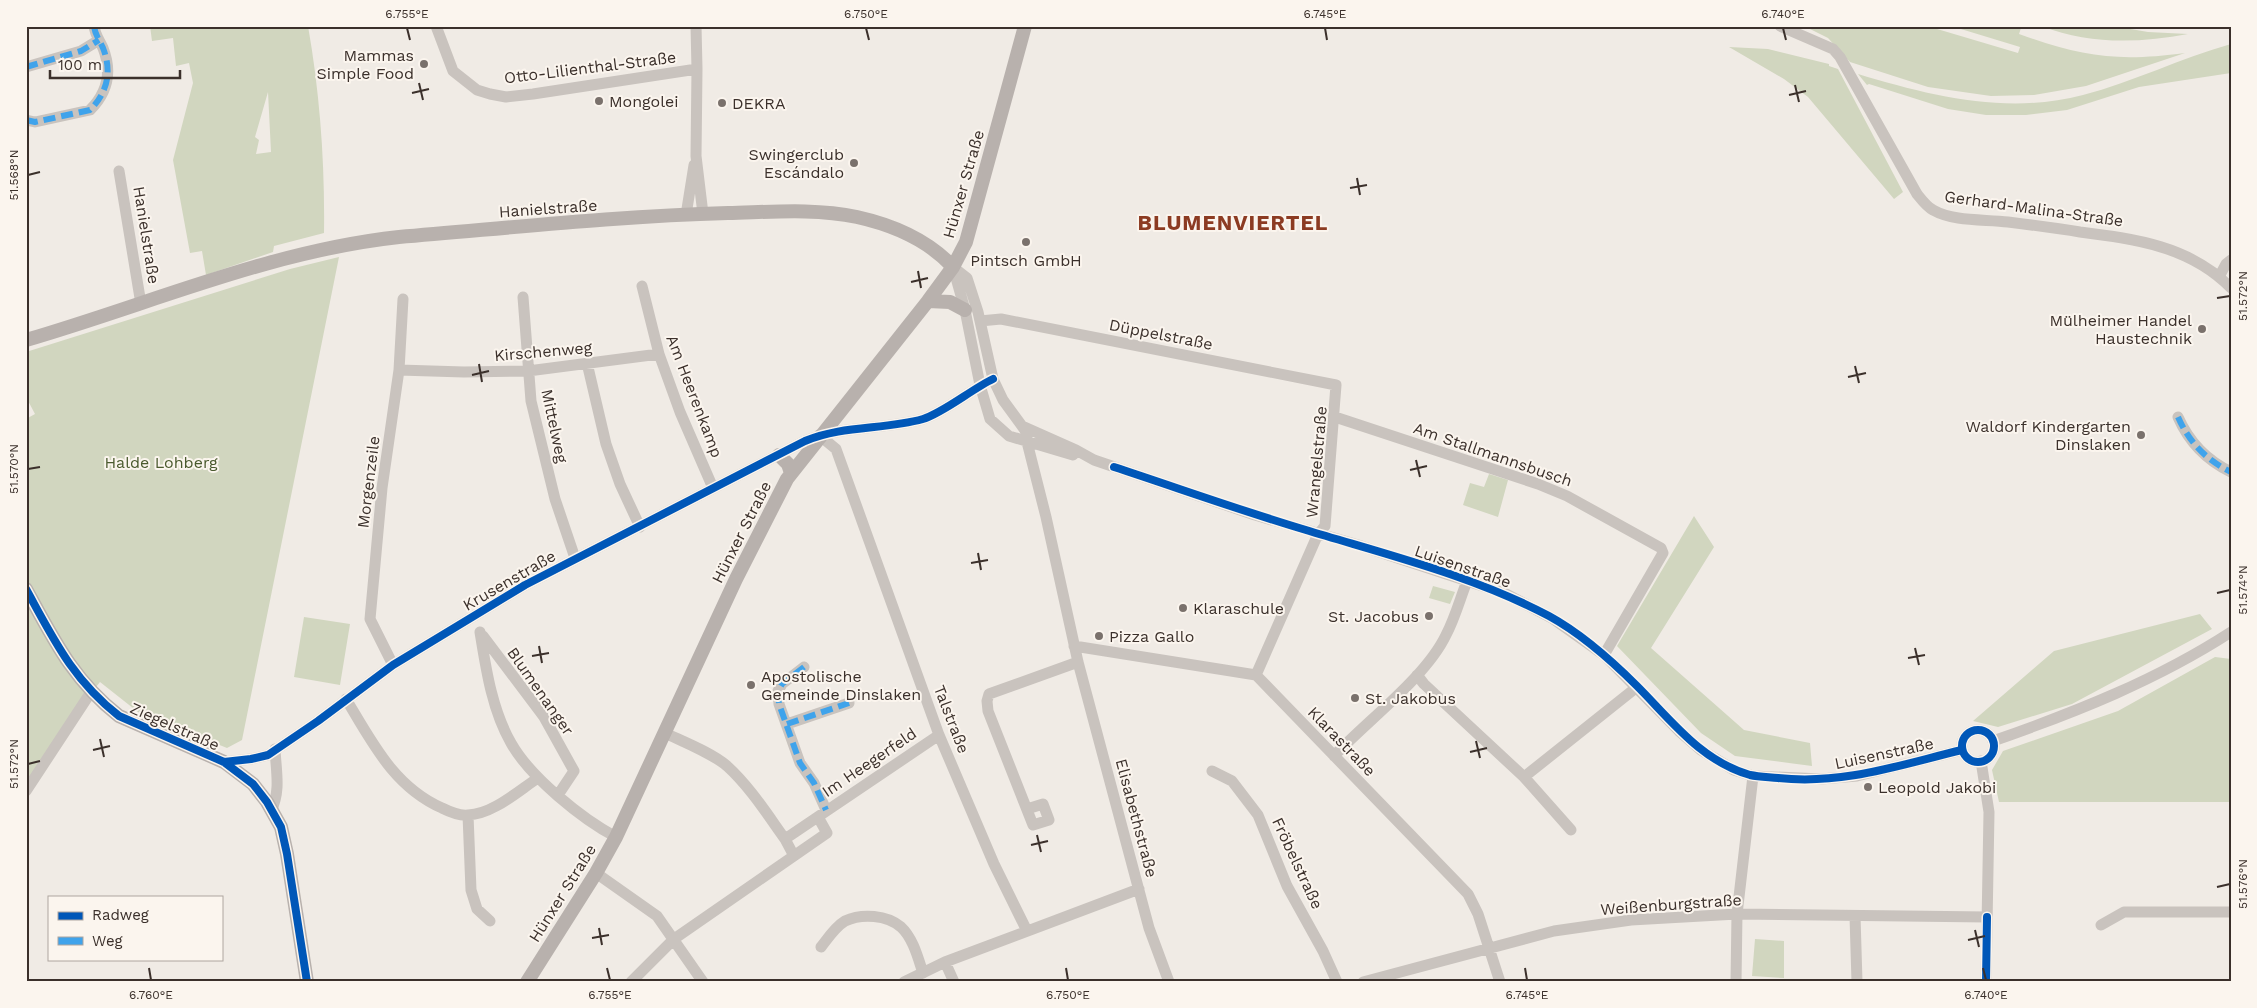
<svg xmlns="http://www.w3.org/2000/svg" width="2257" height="1008" viewBox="0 0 2257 1008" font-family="'Work Sans',sans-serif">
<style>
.green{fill:#d1d6bf;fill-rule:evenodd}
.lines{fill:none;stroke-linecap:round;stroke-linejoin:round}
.minor{stroke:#c9c3be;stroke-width:11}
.major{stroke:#b8b1ad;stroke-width:14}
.quiet{stroke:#3fa3eb;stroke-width:6;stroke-dasharray:12 6;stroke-linecap:butt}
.cycleway-casing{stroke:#fbf5ee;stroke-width:11}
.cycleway{stroke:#0057b8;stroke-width:8}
.ticks{fill:none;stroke:#3b302b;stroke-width:2}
.poi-dot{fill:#7a716c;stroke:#fbf5ee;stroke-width:2}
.labels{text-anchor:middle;stroke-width:4;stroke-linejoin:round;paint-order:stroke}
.poi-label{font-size:16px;fill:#3b302b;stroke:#fbf5ee;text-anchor:start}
.street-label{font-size:16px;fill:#3b302b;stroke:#fbf5ee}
.park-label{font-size:16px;fill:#4a5a2e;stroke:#fbf5ee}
.district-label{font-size:21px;font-weight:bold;letter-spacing:1px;fill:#8c3b22;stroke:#fbf5ee}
.neatline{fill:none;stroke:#3b302b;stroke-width:2}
.ticks-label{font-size:12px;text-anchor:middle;fill:#3b302b}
</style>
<rect width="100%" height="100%" fill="#f0ebe5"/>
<path class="green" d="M150,26H308C320,94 325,164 324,233L274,246L273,252L206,275L202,251L190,253L173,160L193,83L189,63L176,66L173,38L152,41ZM268,92L271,152L256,154L259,140L255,137Z
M1804,26H1927L2018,53L2020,47L1951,26H2018L2021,28L2019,34C2082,57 2118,62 2185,53L2086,86L2034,95L1991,96L1928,87L1850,62L1828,38Z
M2042,26H2113L2148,32L2188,34C2140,43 2089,45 2042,26Z
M2231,44V73L2139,87L2067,110L2026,115H1986L1948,109L1869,84L1867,85L1858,74C1931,96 2007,115 2083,95C2133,82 2181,58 2231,44Z
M1729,47L1768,49L1829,64V66L1838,69L1903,192L1894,199L1808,97L1784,79Z
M339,257L242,740L227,748L138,712L100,682L71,718L26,789V419L35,414L26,397V352L290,269Z
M1489,474L1508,480L1498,517L1463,505L1470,483L1484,487Z
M1694,516L1714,547L1651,648L1744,730L1810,743L1812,766L1735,756L1701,733L1617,646Z
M1433,586L1455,592L1450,604L1429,598Z
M2200,614L2212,629L2072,704L1998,727L1973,721L2054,651Z
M304,617L350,624L340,685L294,677Z
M2215,657L2231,659V802H1999L1992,770L2003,751L2118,711Z
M1755,939L1784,941V978L1752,976Z"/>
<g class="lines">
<path class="minor" d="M436,26L453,71L477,90L490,94L506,97L533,94L697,69L696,156L703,214
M696,26L697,69
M1780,26L1833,49L1840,57L1917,194C1921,199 1927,207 1933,210C1954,222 1985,219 2008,222C2032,225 2056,228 2080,232C2135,239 2190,246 2231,288
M26,67L81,51L99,40
M26,120L35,122L90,110C108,92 112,71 103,48C100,41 95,35 94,26
M119,171L141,304
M686,215L694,165
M953,267L967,278L978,312L993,379L1003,400L1022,426L1076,450L1094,460L1255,515L1358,545L1504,593L1552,618L1604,655L1679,731L1701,750L1734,770L1753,776L1821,779L1857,776L1962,750
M953,267L965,310L980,385L990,419L1009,436L1073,455
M2219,277L2226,264L2231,260
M642,286L659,354L680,412L713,488
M523,297L531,401L555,499L575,558
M980,321L1001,319L1336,385L1325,526L1318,534L1256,675
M587,363L606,444L620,484L640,527
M399,370L464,372L528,371L659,354
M1335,417L1538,484L1567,496L1661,548L1663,553L1604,655
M2178,417C2189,442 2206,460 2231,472
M1022,426L1027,433V442L1046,517L1078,662L1149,928L1169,982
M819,435L836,449L939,735L994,864L1027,931
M480,632C486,669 492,710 511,743C530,777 582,819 616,837
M483,636L544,717L574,771L558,795
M1074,646L1256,675L1468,894L1478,914L1500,982
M393,665L370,619L382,488L399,370L403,299
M804,667L782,684L778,691L779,704L800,763L814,783L826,810
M1417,675L1424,684L1524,777L1637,687
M346,699C372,742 394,787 442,808C450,812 459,816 468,815C493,814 518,791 538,778
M787,724L849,703
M1962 746a16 16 0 1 1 32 0a16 16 0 1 1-32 0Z
M665,733C684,742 712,753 727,766C750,787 767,814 785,839
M1993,741C2076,712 2157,680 2231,632
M1334,756C1367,721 1426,677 1446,635C1455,618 1460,599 1467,581
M1981,761L1989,812L1986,982
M224,762L251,759L268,755L318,721L393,665L525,585L805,441C843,425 884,430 923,419C943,413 972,389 993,379
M1212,771L1232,781L1258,815L1287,886L1323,951L1337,982
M1524,777L1571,830
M26,791L91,692
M1027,809L1043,804L1049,820L1033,825L988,711L987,701L989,694L1078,662
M271,811C281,791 276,771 275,749
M468,815L471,890L477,909L490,921
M794,856L785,839L939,735
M596,873L657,916L703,982
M1855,916L1857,982
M2101,925L2124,912H2231
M821,947C828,938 835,927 845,921C862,913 887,915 901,927C913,938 918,958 923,973
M945,962L954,982
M631,982L674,939L827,833L818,817
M904,982L945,962L1139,889
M1363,982L1554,931L1631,920L1737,914L1987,917
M1736,982L1737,914L1753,776"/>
<path class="major" d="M928,301L950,302L965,310
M26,340C150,304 270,251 399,237C509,228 619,216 728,213C771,212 815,208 857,217C893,225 928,240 953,267
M779,455L788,464L791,473
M26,589C54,640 73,680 119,716L224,762L253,784L267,802L281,827L287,854L307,982
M527,982L596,873L616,837L736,579L787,479L928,301L953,267L966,242L1025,26"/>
<path class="quiet" d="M26,67L81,51L99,40
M26,120L35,122L90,110C108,92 112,71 103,48C100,41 95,35 94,26
M2178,417C2189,442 2206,460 2231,472
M804,667L782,684L778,691L779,704L800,763L814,783L826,810
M787,724L849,703"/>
<g class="cycleway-casing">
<path id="cycleway" d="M1114,467C1178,488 1242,511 1306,530C1388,555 1474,576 1549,616C1582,634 1611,660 1637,686C1671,720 1701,761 1750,775C1759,777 1768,777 1778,778C1843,785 1899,765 1962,750
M26,589C54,640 73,680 119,716L224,762L253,784L267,802L281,827L287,854L307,982
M1962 746a16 16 0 1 1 32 0a16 16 0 1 1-32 0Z
M224,762L251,759L268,755L318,721L393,665L525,585L805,441C843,425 884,430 923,419C943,413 972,389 993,379
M1986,982L1987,917"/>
</g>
<use href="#cycleway" class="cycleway"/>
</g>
<path class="ticks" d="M407,28L410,40M866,28L869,40M1325,28L1327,40M1783,28L1786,40M419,83L423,100M1795,85L1799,102M412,93L429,89M1789,95L1806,91M28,175L40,172M1357,178L1360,195M1350,188L1367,185M918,271L921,288M911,282L928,278M2217,298L2230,296M479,364L482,382M1855,366L1859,383M472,375L489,371M1848,377L1866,373M1416,460L1420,477M28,469L40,467M1410,470L1427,466M978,553L981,570M971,563L988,560M2217,593L2230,590M539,646L542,663M1915,648L1919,665M532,656L549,653M1908,658L1925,655M100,739L104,757M1476,741L1480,758M93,750L110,746M1470,752L1487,748M28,764L40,761M1037,835L1041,852M1031,845L1048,841M2217,887L2230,884M599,928L602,945M1975,930L1979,947M592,938L609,935M1968,940L1985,936M149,968L151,980M607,968L610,980M1066,968L1068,980M1525,968L1527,980M1983,968L1986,980"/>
<g class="poi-dot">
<circle cx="424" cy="64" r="5"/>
<circle cx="599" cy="101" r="5"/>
<circle cx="722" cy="103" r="5"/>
<circle cx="854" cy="163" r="5"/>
<circle cx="1026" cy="242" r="5"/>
<circle cx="2202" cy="329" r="5"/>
<circle cx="2141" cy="435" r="5"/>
<circle cx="1183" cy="608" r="5"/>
<circle cx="1429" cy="616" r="5"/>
<circle cx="1099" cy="636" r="5"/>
<circle cx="751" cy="685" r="5"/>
<circle cx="1355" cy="698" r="5"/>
<circle cx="1868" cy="787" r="5"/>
</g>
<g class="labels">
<g class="poi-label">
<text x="414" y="61" text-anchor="end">Mammas<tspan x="414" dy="18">Simple Food</tspan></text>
<text x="609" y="107">Mongolei</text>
<text x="732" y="109">DEKRA</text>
<text x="844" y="160" text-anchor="end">Swingerclub<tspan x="844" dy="18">Escándalo</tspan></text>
<text x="1026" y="266" text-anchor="middle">Pintsch GmbH</text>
<text x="2192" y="326" text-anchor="end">Mülheimer Handel<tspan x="2192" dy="18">Haustechnik</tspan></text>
<text x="2131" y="432" text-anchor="end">Waldorf Kindergarten<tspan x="2131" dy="18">Dinslaken</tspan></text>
<text x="1193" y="614">Klaraschule</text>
<text x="1419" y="622" text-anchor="end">St. Jacobus</text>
<text x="1109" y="642">Pizza Gallo</text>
<text x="761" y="682">Apostolische<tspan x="761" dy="18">Gemeinde Dinslaken</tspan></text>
<text x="1365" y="704">St. Jakobus</text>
<text x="1878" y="793">Leopold Jakobi</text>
</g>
<g class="street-label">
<text transform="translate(590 67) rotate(-7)" y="6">Otto-Lilienthal-Straße</text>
<text transform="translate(963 184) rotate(-74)" y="6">Hünxer Straße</text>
<text transform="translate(548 208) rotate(-4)" y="6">Hanielstraße</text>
<text transform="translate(2034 208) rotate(8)" y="6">Gerhard-Malina-Straße</text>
<text transform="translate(147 235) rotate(81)" y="6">Hanielstraße</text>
<text transform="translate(1161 334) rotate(11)" y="6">Düppelstraße</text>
<text transform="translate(543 351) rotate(-5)" y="6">Kirschenweg</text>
<text transform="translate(695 396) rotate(69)" y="6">Am Heerenkamp</text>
<text transform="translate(555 426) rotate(78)" y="6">Mittelweg</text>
<text transform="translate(1493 454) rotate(19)" y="6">Am Stallmannsbusch</text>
<text transform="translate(1316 462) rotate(-85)" y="6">Wrangelstraße</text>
<text transform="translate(368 482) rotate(-83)" y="6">Morgenzeile</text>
<text transform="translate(741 532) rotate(-63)" y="6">Hünxer Straße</text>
<text transform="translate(1463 566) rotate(19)" y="6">Luisenstraße</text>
<text transform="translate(509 580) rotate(-30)" y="6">Krusenstraße</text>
<text transform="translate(541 691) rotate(55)" y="6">Blumenanger</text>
<text transform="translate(952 719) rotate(69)" y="6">Talstraße</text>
<text transform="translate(175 726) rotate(24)" y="6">Ziegelstraße</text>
<text transform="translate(1342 741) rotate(46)" y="6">Klarastraße</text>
<text transform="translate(1884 753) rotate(-12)" y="6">Luisenstraße</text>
<text transform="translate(869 762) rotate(-34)" y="6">Im Heegerfeld</text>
<text transform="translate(1137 818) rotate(75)" y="6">Elisabethstraße</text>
<text transform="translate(1298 863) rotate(65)" y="6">Fröbelstraße</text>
<text transform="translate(562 893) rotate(-58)" y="6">Hünxer Straße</text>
<text transform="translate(1671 904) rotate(-4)" y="6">Weißenburgstraße</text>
</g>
<g class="park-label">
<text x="161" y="468">Halde Lohberg</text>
</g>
<g class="district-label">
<text x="1233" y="230">BLUMENVIERTEL</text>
</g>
</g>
<rect width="2257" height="1008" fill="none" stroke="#fbf5ee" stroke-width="55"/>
<rect x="48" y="896" width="175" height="65" fill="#fbf5ee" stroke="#aea6a0"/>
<rect x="58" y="912" width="25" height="8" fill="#0057b8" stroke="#aea6a0"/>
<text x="92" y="920" font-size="15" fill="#3b302b">Radweg</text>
<rect x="58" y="937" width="25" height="8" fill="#3fa3eb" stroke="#aea6a0"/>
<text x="92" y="946" font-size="15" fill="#3b302b">Weg</text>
<path d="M50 70v8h130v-8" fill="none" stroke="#3b302b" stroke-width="2.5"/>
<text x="58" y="70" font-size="15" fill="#3b302b" stroke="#fbf5ee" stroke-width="4" paint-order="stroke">100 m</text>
<rect x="28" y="28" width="2202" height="952" class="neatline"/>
<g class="ticks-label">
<text x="407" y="18">6.755°E</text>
<text x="866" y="18">6.750°E</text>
<text x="1325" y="18">6.745°E</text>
<text x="1783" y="18">6.740°E</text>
<text transform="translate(14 175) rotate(-90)" y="4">51.568°N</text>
<text transform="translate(2243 296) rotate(-90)" y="4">51.572°N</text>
<text transform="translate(14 469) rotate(-90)" y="4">51.570°N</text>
<text transform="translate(2243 590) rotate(-90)" y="4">51.574°N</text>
<text transform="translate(14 764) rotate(-90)" y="4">51.572°N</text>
<text transform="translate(2243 884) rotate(-90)" y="4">51.576°N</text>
<text x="151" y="999">6.760°E</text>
<text x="610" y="999">6.755°E</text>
<text x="1068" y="999">6.750°E</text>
<text x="1527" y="999">6.745°E</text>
<text x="1986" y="999">6.740°E</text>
</g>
</svg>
